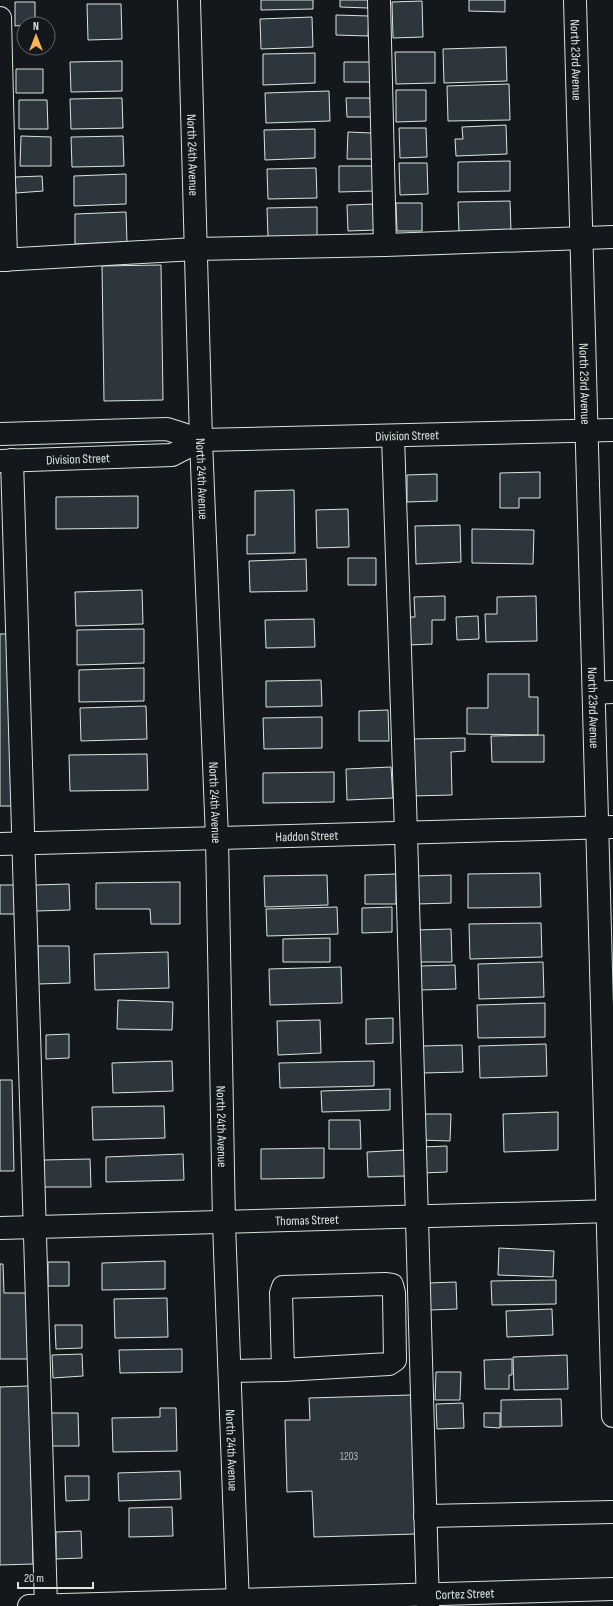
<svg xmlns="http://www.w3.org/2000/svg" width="613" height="1606" viewBox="0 0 613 1606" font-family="'Sofia Sans Condensed',sans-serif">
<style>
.building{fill:#2c363c;stroke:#d8e6dc}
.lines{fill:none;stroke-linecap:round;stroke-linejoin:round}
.minor-casing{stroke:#d8e6dc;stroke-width:24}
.minor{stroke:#14181c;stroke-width:22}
.labels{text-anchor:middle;stroke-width:3;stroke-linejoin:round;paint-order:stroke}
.number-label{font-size:11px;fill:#adbab4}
.street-label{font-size:13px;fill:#d8e6dc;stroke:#14181c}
</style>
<rect width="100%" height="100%" fill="#14181c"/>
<path class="building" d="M261,0H313V9L261,10Z
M340,0H369L368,8L340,7Z
M469,0H505V12L469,11Z
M422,1L423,37L393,38L392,2Z
M15,2H35V24L15,26Z
M87,4H121L122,39L88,40Z
M336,15L369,16L368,36L336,35Z
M312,17L313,47L261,49L260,19Z
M506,47L507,81L444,83L443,49Z
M395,52H435V83L396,84Z
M315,53V83L263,85V54Z
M122,61V91L71,92L70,62Z
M344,62H371V82H344Z
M16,69H43V93H16Z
M509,84L510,120L448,121L447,86Z
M396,90H426V121L396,122Z
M329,91L330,121L266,123L265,93Z
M122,98L123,128L71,129L70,99Z
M346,98H370L371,117H347Z
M19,100H47L48,129H19Z
M506,125L507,154L456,156L455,139H463L462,127Z
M399,128H426L427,157L400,158Z
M315,129V158L265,160L264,130Z
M348,132L372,133V159H347Z
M21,136L51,137V166H20Z
M123,136L124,166L72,167L71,137Z
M510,161V191L458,192V162Z
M399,163H427L428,194L400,195Z
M339,166H373L374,191L339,192Z
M316,168L317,198L268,199L267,169Z
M126,174V204L74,206V176Z
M42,176L43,191L16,193L15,177Z
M510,201L511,231L459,232L458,202Z
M396,203H422V231H397Z
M374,204L375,230L348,231L347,205Z
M317,207V236L268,237L267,208Z
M126,212L127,242L75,244V214Z
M161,265L163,400L104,401L102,266Z
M540,472V498H519V508H500V473Z
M437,474V501L407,502V475Z
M294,490L295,553L247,554V535H255V491Z
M138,496V528L56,529V497Z
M348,509L349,547L317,548L316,510Z
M460,525L461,562L416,564L415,526Z
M472,529L534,530L533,564L472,563Z
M348,558H376V585H348Z
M306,559L307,591L250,592L249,561Z
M142,590L143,624L76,626L75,592Z
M445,596V620H432V644L409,645L408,617H415L414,597Z
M536,596L537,641L486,642L485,614H497V597Z
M478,616L479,639L457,640L456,617Z
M314,619L315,647L266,648L265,620Z
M144,629V663L77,665V630Z
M0,634H9L12,806H0Z
M144,668V701L79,702V670Z
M488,674H529V697H538V735L467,734V708H488Z
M321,680L322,706L266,707V681Z
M146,706L147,739L81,741L80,708Z
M388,710L389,741H359V711Z
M322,717V748L264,749L263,718Z
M544,735V762H492L491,736Z
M465,738V751L451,752L452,795L411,796L410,739Z
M147,754L148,790L70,791L69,755Z
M391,767L393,798L347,800L346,769Z
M334,772V802L263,803V773Z
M540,873L541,907L468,908V874Z
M396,874V904H365V875Z
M327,875L328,905L265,907L264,876Z
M451,875V903L417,904L416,876Z
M180,882V924H151L150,909H96V883Z
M69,884L70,910L36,911L35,885Z
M0,885H17L18,914H0Z
M337,907L338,934L267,936L266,909Z
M392,907V932L362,933V908Z
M541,923L542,957L470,959L469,924Z
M451,929L452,962H417V930Z
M330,938V962H283V939Z
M38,946H69L70,983L38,984Z
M168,952L169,988L95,990L94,954Z
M543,962L544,997L479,999L478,964Z
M455,965L456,989L421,990L420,966Z
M341,967L342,1003L270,1005L269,969Z
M118,1000L173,1002L172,1030L117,1029Z
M545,1003V1037L478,1038L477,1005Z
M393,1018V1043L366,1044V1019Z
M320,1020L321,1053L278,1055L277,1021Z
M69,1034V1058L46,1059V1035Z
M546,1044L547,1076L480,1078L479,1046Z
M462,1045L463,1072L422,1073V1046Z
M172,1061L173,1091L113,1093L112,1063Z
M374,1061V1086L280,1088L279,1063Z
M0,1080H12L14,1171H0Z
M390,1089V1110L322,1112L321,1091Z
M164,1106L165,1138L93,1140L92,1107Z
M558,1112V1150L504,1152L503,1114Z
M419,1114H451L450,1141L419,1140Z
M329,1120H360L361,1149H329Z
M447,1146V1172L422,1173L421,1147Z
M324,1148V1178L261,1179V1149Z
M405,1150L406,1176L368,1177L367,1152Z
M183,1154L184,1180L106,1182V1157Z
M90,1159L91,1187H44V1160Z
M499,1248L554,1251L553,1277L498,1275Z
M165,1261V1289L102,1290V1263Z
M48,1262H69V1286H48Z
M0,1264H3L4,1293H27L28,1359H0Z
M556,1280V1304L492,1305L491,1281Z
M456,1282L457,1309L430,1310L429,1283Z
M167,1298L168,1337L115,1338L114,1299Z
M552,1309L553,1335L507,1337L506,1311Z
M55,1325H82V1348L56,1349Z
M182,1349V1372L120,1373L119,1350Z
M82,1354L83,1376L53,1378L52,1355Z
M567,1355L568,1389L514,1390L513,1357Z
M512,1359V1375H509V1389H485L484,1360Z
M436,1372H461L460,1400H435Z
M29,1386L33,1564L0,1565V1387Z
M411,1395L415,1534L314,1537L312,1491L287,1492L285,1420H310L309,1398Z
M561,1399L562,1426L501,1427V1400Z
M463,1403L464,1428L437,1429L436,1404Z
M160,1408H176L177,1451L113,1452L112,1418L160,1417Z
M49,1413H78L79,1446H50Z
M484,1413H500V1428L484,1427Z
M180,1471L181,1499L119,1501L118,1473Z
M65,1476H89V1500L66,1501Z
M172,1507L173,1536L129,1537V1508Z
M81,1531L82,1558L56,1559V1532Z"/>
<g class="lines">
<g class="minor-casing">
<g id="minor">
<path id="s1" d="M189,0L201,440L217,838L224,1223L238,1606"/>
<path d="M379,0L385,245"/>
<path id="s2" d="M575,0L613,1416"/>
<path d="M0,18L6,260"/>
<path d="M0,260L195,249L385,245L613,237"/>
<path id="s3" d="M0,434L167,429L201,440L613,430"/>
<path d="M393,436L406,833L428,1606"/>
<path d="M12,460L46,1606"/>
<path id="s4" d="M0,461L172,455L201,440"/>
<path d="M594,693L613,692"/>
<path id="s5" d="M0,844L613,827"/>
<path id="s6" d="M0,1228L613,1211"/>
<path d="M230,1371L283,1370L389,1364L395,1360L394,1293L392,1285L385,1284L283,1287L281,1293L283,1370"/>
<path d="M425,1516L613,1512"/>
<path id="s7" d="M29,1606L613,1589"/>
</g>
</g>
<use href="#minor" class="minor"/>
</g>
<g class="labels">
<g class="number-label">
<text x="349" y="1460">1203</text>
</g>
<g class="street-label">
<text dy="5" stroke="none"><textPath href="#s2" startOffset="60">North 23rd Avenue</textPath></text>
<text dy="5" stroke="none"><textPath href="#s1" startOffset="155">North 24th Avenue</textPath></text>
<text dy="5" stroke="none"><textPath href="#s2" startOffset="384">North 23rd Avenue</textPath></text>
<text dy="5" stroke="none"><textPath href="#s3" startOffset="409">Division Street</textPath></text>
<text dy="5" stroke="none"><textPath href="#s4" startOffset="78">Division Street</textPath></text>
<text dy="5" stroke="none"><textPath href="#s1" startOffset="479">North 24th Avenue</textPath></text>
<text dy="5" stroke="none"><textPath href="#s2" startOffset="708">North 23rd Avenue</textPath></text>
<text dy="5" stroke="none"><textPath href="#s1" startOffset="803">North 24th Avenue</textPath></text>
<text dy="5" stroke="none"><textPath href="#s5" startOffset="307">Haddon Street</textPath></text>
<text dy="5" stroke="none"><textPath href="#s1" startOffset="1127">North 24th Avenue</textPath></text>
<text dy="5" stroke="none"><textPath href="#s6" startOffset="307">Thomas Street</textPath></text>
<text dy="5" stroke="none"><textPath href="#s1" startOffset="1451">North 24th Avenue</textPath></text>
<text dy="5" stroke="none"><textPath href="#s7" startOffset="436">Cortez Street</textPath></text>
</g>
</g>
<g transform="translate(36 36)"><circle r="19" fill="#14181c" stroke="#626a69"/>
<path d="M0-3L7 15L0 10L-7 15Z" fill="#ffb74d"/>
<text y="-6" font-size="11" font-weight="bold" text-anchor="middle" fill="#d8e6dc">N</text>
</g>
<path d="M18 1582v6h75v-6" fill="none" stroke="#d8e6dc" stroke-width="2"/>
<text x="24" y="1582" font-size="12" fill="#d8e6dc" stroke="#14181c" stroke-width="3" paint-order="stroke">20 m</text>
</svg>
